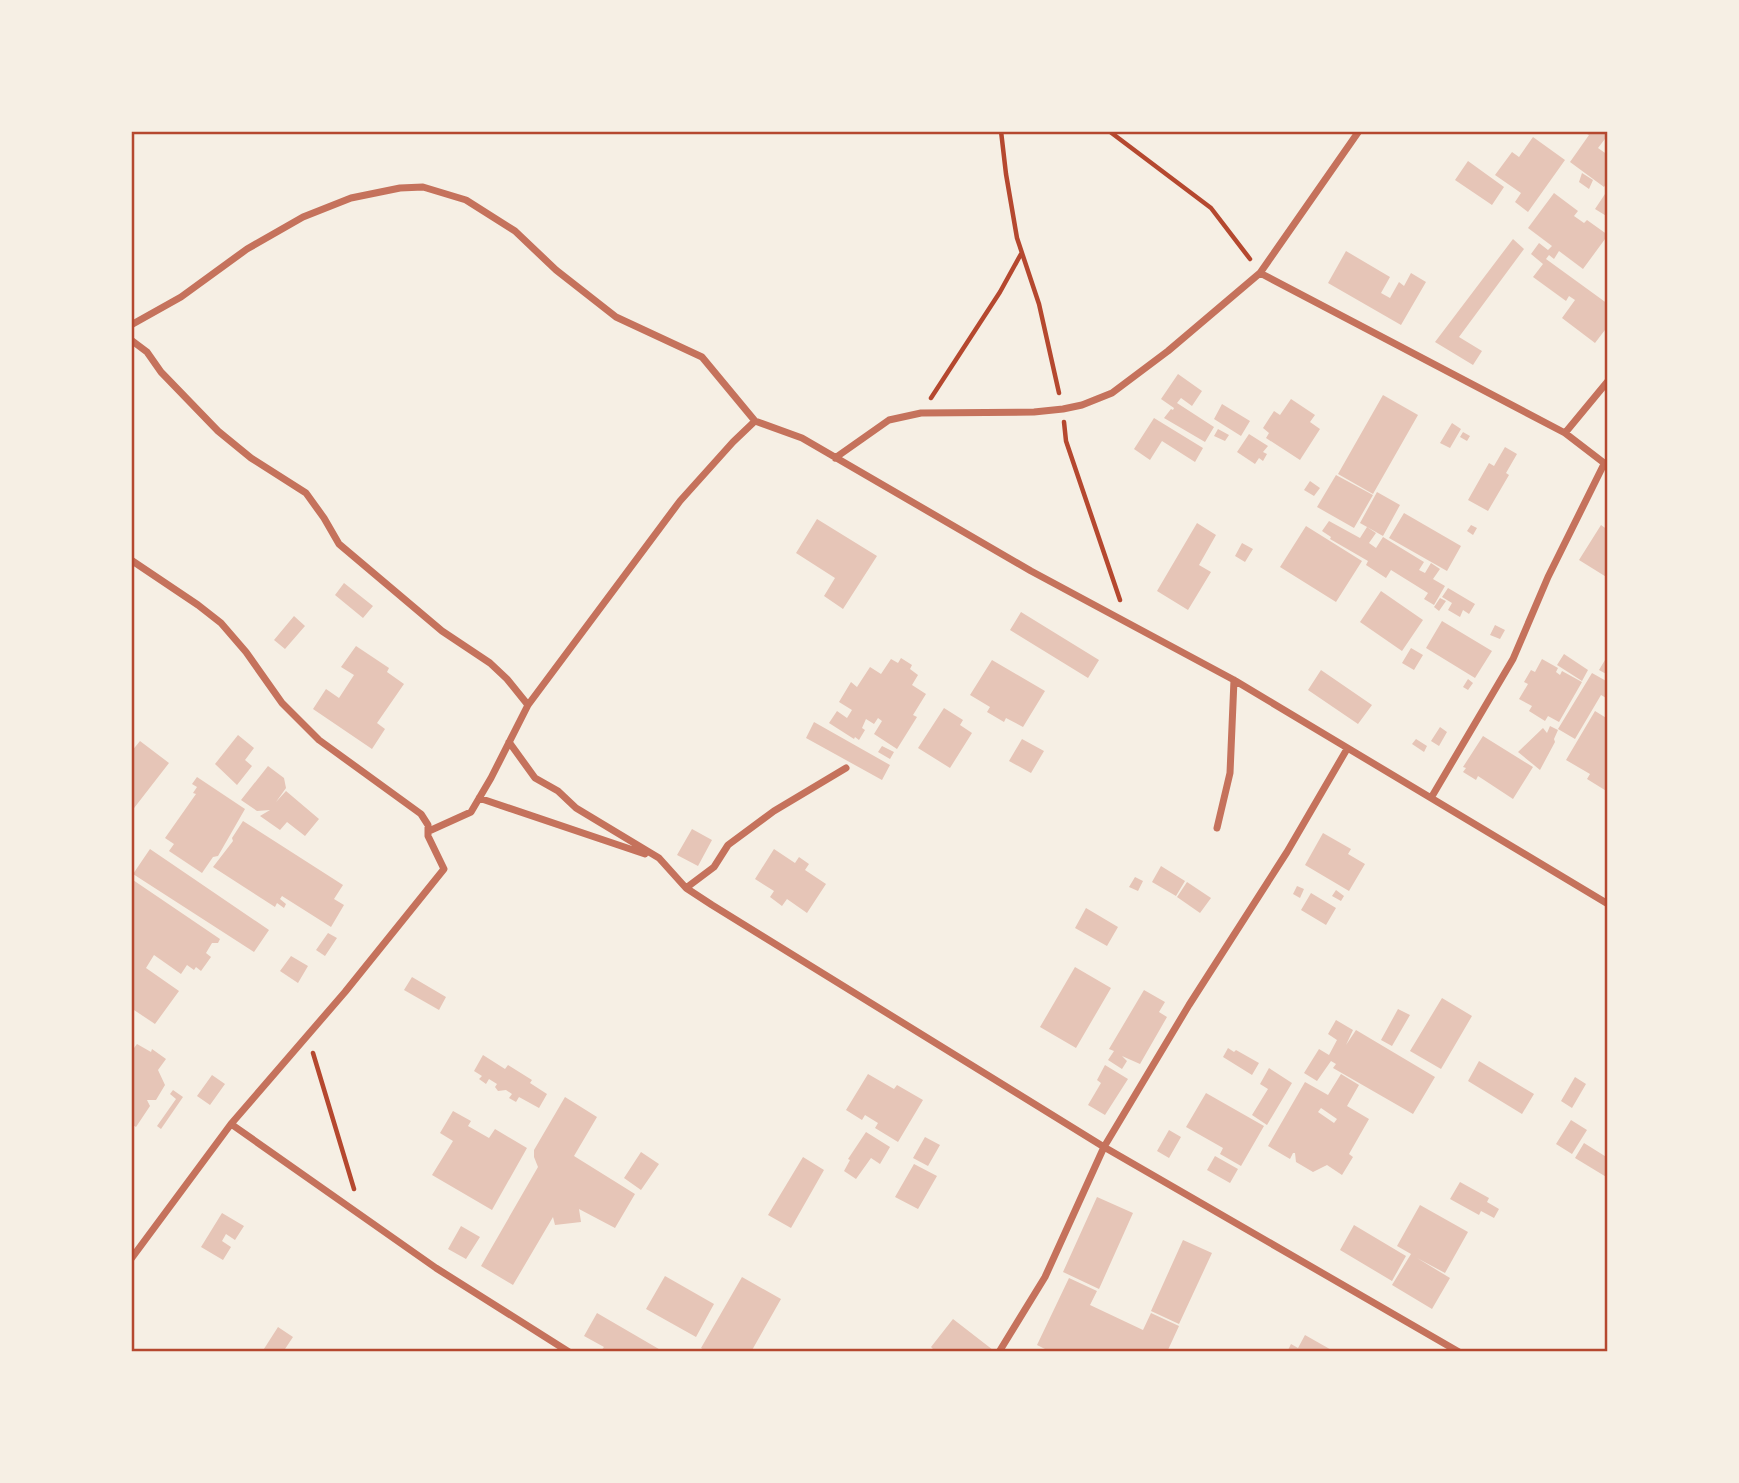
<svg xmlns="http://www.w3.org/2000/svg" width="1739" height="1483" viewBox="0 0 1739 1483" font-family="Signika,sans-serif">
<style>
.building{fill:#e6c5b7;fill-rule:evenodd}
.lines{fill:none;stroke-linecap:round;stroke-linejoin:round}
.path{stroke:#b5482f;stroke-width:4.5}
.minor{stroke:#c5725c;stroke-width:7}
.neatline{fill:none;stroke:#b5482f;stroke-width:2.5}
</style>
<rect width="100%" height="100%" fill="#f6efe4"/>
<path class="building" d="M1588,131H1608V135L1598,148L1608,155V181L1604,187L1570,162L1589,135L1587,134Z
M1533,137L1565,160L1528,212L1515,202L1521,193L1495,175L1512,152L1519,157Z
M1468,161L1504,187L1492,205L1455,180Z
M1582,173L1593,180L1589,189L1579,182Z
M1554,193L1578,211L1574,216L1584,223L1587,220L1608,235L1583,269L1559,251L1554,259L1549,255L1546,259L1608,304V326L1595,343L1562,318L1575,300L1569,296L1566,301L1533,277L1543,264L1531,254L1539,243L1548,250L1552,246L1528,228Z
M1605,194L1608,196V217L1595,209Z
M1513,239L1524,249L1459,337L1482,351L1473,365L1435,342Z
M1346,251L1390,277L1381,293L1390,298L1399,282L1404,286L1411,273L1426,282L1401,325L1328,283Z
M1178,374L1202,391L1192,406L1181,398L1177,403L1214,427L1205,442L1164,418L1171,409L1173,410L1174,408L1161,399Z
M1383,395L1418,415L1373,494L1338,474Z
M1291,399L1315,415L1310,422L1320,429L1300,460L1266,438L1269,433L1263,428L1274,411L1280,415Z
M1222,404L1250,421L1241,436L1214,419Z
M1154,418L1203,448L1195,462L1162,441L1150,460L1134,449Z
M1452,423L1461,429L1450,448L1440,443Z
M1218,429L1229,435L1225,441L1214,436Z
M1463,432L1470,436L1467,441L1460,437Z
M1249,434L1268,446L1263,452L1267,454L1263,461L1259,458L1255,464L1237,452Z
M1505,447L1517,454L1506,473L1509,475L1488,511L1468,500L1489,463L1494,466Z
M1336,475L1373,495L1354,528L1317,507Z
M1310,481L1320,488L1314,496L1304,490Z
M1377,492L1400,505L1383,536L1360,523Z
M1404,513L1461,546L1447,571L1389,538Z
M817,519L877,556L843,609L824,596L835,578L796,553Z
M1329,521L1360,538L1367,527L1376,533L1369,543L1376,548L1383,537L1424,562L1419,570L1425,573L1431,563L1440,569L1433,579L1445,586L1434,605L1424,599L1428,593L1391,570L1386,578L1366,565L1368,561L1330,539L1331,537L1322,531Z
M1197,523L1216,535L1199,565L1211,572L1188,610L1157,591Z
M1471,525L1477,528L1473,535L1467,531Z
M1601,525L1608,530V578L1579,560Z
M1306,526L1362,561L1336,602L1280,567Z
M1242,543L1253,549L1245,562L1235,556Z
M344,583L373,606L363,618L335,595Z
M1448,588L1475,604L1469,614L1463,610L1460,617L1448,610L1452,603L1442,597Z
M1381,591L1423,620L1402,651L1360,622Z
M1440,598L1446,601L1439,611L1434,607Z
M1021,612L1099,660L1088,678L1010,630Z
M294,616L305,626L285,649L274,640Z
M1442,621L1492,651L1475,678L1426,648Z
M1495,625L1505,630L1500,639L1490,635Z
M356,646L389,668L387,672L404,684L377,723L385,729L372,749L313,709L326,689L339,698L354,675L341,667Z
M1411,648L1423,655L1414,670L1402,663Z
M1564,654L1588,670L1582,681L1557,665Z
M1608,655V675L1599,670Z
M901,658L912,665L910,669L918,675L912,685L926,694L913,715L917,717L897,749L874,734L882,721L878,718L874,724L866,719L862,728L865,730L859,740L855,737L854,739L829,723L837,711L847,718L852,710L839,702L851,682L857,687L870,667L881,674L891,659L898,663Z
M1542,659L1558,668L1556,672L1560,675L1562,671L1582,682L1559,722L1548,716L1545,721L1529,711L1532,706L1519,699L1528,684L1524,682L1531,670L1535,672Z
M992,660L1045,691L1023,727L1006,718L1004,722L987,712L990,707L970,695Z
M1321,670L1372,705L1358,724L1308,690Z
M1592,673L1608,682V699L1601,695L1575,739L1558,729Z
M1468,679L1473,683L1468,690L1463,687Z
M944,708L963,720L960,725L972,733L950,768L918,748Z
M1595,711L1608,719V792L1587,779L1590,774L1566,760Z
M814,722L890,765L882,780L806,738Z
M1550,726L1558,730L1554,739L1555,742L1540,770L1518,752L1543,728L1547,733Z
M1440,727L1447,732L1439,746L1431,741Z
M238,735L254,748L245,760L252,766L237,785L215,764Z
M1483,736L1533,767L1513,799L1478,776L1476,780L1463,772L1466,768L1463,767Z
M1022,739L1044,751L1031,773L1009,761Z
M1416,739L1427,746L1424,752L1412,744Z
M140,741L169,763L131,812V752Z
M882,746L894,752L890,759L878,752Z
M268,766L284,778L286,788L276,802L286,791L319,819L305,836L287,822L280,830L260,816L270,810L257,811L241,800Z
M197,777L245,809L218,856L213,857L202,873L169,851L174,844L165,838L196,794L193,793L197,787L192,784Z
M243,821L343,885L334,899L344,905L331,927L282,896L280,899L286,904L284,908L277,903L275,907L213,867L233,841L232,838Z
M692,829L712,840L698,866L677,855Z
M1323,833L1351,849L1348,854L1365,864L1349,891L1305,865Z
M150,849L269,930L254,952L133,874Z
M774,849L795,863L799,857L809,864L805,870L826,884L807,913L787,899L782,906L770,897L774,891L755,879Z
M1161,866L1185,881L1176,896L1152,882Z
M1135,877L1143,881L1138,891L1129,887Z
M133,880L220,939L218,943H212L206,953L211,957L201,971L196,967L194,970L187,965L181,974L154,955L146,968L179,991L155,1024L131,1008Z
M1187,882L1211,898L1200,913L1177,897Z
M1297,886L1304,889L1300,898L1293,894Z
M1336,890L1344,896L1341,901L1332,896Z
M1311,893L1336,908L1326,925L1301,910Z
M1086,908L1118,927L1107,946L1075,928Z
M328,933L337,938L325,956L316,950Z
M291,956L308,966L298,983L280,971Z
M1075,967L1111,988L1076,1048L1040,1027Z
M412,977L446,997L439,1010L404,990Z
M1144,990L1165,1002L1159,1012L1167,1017L1140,1064L1122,1056L1127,1061L1122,1069L1108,1060L1114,1051L1109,1049Z
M1442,998L1472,1016L1441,1069L1410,1051Z
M1398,1009L1410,1015L1392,1046L1381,1040Z
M1336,1020L1353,1030L1346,1045L1356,1030L1435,1077L1413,1114L1333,1068L1336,1064L1331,1061L1317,1081L1304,1073L1319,1049L1329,1055L1337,1040L1328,1034Z
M137,1044L151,1052L152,1049L166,1059L158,1070L165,1085L156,1100H147L150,1106L136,1127L131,1124V1052Z
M1228,1048L1234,1052L1236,1050L1259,1063L1252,1075L1223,1057Z
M483,1055L505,1069L508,1065L532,1080L530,1083L547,1094L539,1108L519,1097L516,1102L509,1098L512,1094L506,1090L498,1091L495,1087L497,1084L489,1079L486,1084L479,1079L482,1076L474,1071Z
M1479,1061L1534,1094L1522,1114L1468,1081Z
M1105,1065L1128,1079L1105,1115L1088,1105L1101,1083L1097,1080Z
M1269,1068L1292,1083L1267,1125L1252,1115L1268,1089L1260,1084Z
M868,1074L894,1089L897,1085L923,1100L898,1142L875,1128L878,1123L865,1115L862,1120L846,1110Z
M1341,1074L1359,1085L1347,1106L1369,1119L1349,1154L1353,1157L1342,1175L1327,1165L1313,1172L1296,1162L1295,1153H1293L1290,1159L1268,1146L1305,1082L1328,1095ZM1321,1108L1337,1119L1334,1123L1318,1112Z
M212,1075L225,1084L210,1105L197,1096Z
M1575,1077L1586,1084L1572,1108L1561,1101Z
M173,1090L183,1097L161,1129L157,1126L176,1099L170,1094Z
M1206,1093L1264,1126L1241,1166L1220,1154L1223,1148L1186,1127Z
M565,1097L597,1117L574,1156L635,1194L615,1228L579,1209L581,1222L555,1225L553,1217L513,1285L481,1266L538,1167L534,1157V1150Z
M453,1111L471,1121L468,1126L489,1138L495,1129L527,1148L492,1210L432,1175L453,1141L440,1133Z
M1571,1120L1587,1130L1572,1154L1556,1144Z
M1169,1130L1181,1137L1169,1158L1157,1151Z
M866,1132L890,1147L880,1164L871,1158L856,1179L844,1171L850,1160L848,1159Z
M925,1137L940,1145L928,1166L913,1158Z
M1584,1143L1608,1158V1178L1575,1158Z
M641,1152L659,1164L641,1190L624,1178Z
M1215,1156L1238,1169L1230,1183L1207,1170Z
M803,1157L824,1170L791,1228L768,1215Z
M914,1164L937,1176L918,1209L895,1197Z
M1460,1182L1489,1198L1487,1202L1499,1209L1494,1218L1481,1211L1479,1215L1450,1199Z
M1097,1197L1133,1213L1099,1289L1063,1272Z
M1420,1205L1468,1232L1445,1273L1417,1258L1450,1278L1432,1309L1392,1285L1411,1254L1397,1246Z
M222,1213L244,1226L235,1240L226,1234L222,1241L231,1247L223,1260L201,1247Z
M1354,1225L1406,1256L1392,1281L1340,1250Z
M461,1226L480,1237L466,1259L448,1249Z
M1183,1240L1212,1253L1179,1324L1151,1311Z
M665,1276L714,1304L696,1337L646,1309Z
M742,1277L781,1299L751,1352H707L701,1348Z
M1069,1278L1097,1291L1090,1305L1143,1330L1151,1313L1179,1326L1167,1352H1051L1037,1345Z
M597,1313L664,1352H600L604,1347L584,1336Z
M953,1319L993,1350L991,1352H936L931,1347Z
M278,1327L293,1337L283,1352H262Z
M1305,1335L1335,1352H1287L1291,1344L1298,1348Z"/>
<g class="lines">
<path class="path" d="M1001,131L1006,174L1017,238L1039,304L1059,393
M1109,131L1211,208L1250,259
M931,398L1000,292L1021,254
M1064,422L1066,441L1120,600
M313,1053L354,1189"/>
<path class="minor" d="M1260,273L1565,433L1608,466
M131,325L181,297L247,249L303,217L351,198L400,188L423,187L466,200L515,231L556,270L616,317L702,357L755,421L802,438L1031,571L1234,680L1608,904
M131,340L147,352L161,372L218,431L251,458L306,493L324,518L339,544L442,631L490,663L507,679L528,705
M1565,433L1608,381
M835,458L889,420L921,413L1034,412L1063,409L1082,405L1112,393L1168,351L1260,273L1359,131
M131,560L198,605L221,623L246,652L282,703L319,740L421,814L428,825V836L444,869L345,992L231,1124L131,1259
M509,742L535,778L558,791L576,808L659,858L686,888L712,905L1104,1147L1459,1352
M479,798L645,854
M1431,798L1513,659L1548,577L1604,464
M1217,828L1230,773L1234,680
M429,831L471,812L491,778L528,705L680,501L733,442L755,421
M686,888L714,867L728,845L774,811L846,768
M231,1124L436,1268L569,1352
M999,1352L1045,1277L1104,1147L1189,1005L1287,852L1347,749"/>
</g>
<rect width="1739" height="1483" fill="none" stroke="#f6efe4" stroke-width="266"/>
<rect x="133" y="133" width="1473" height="1217" class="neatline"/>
</svg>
